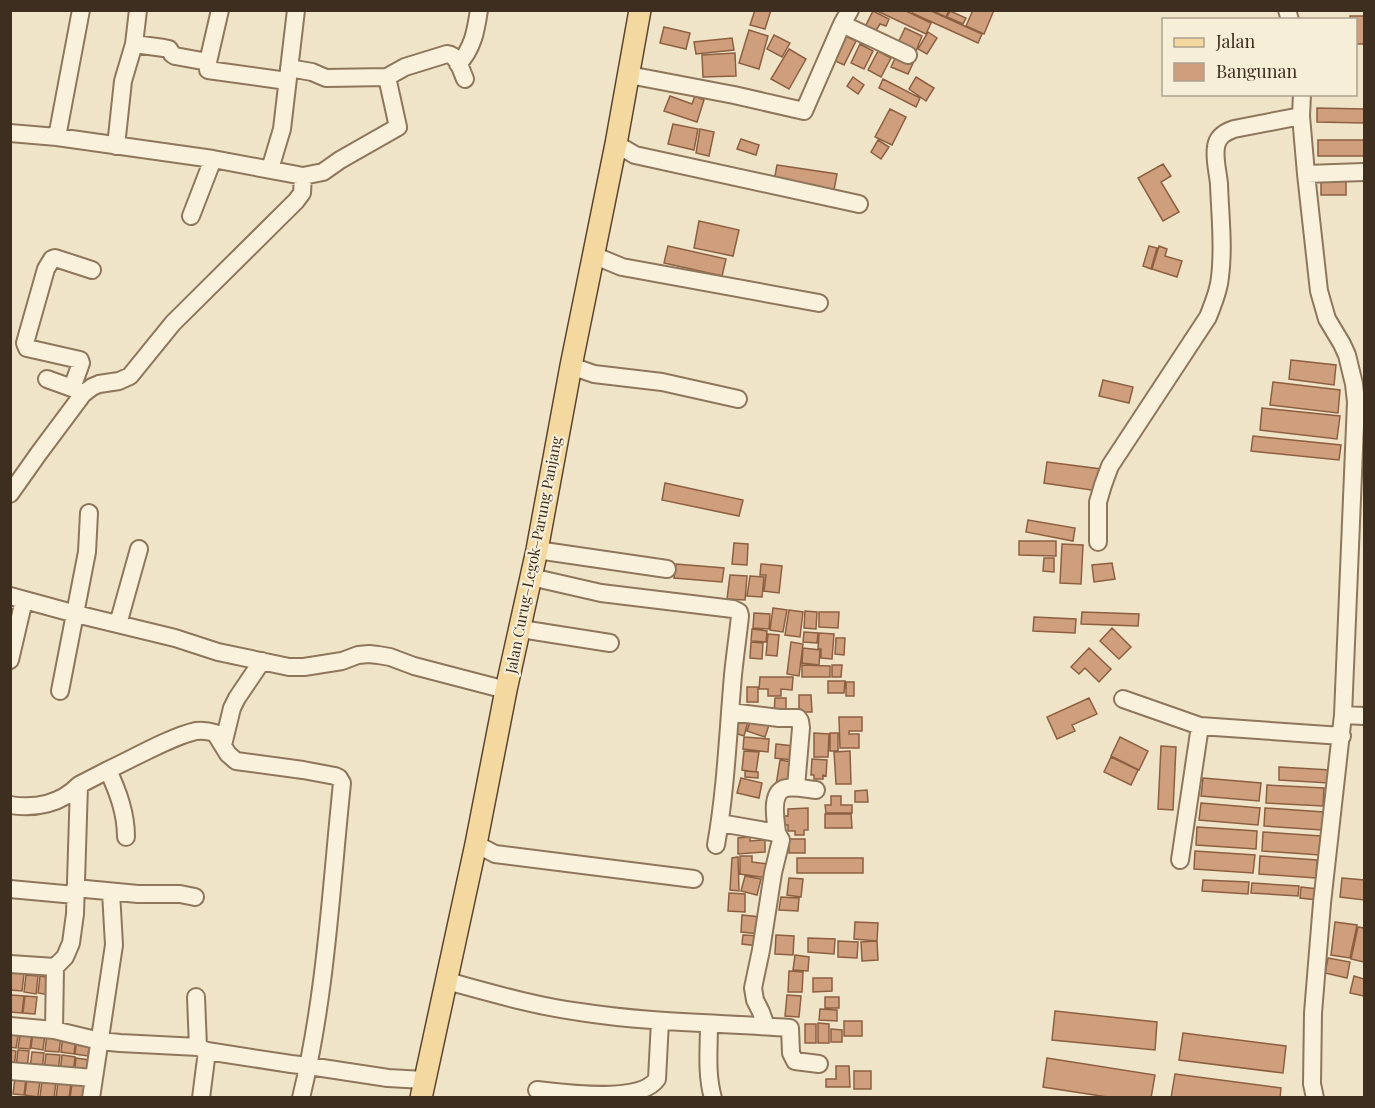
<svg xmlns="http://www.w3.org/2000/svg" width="1375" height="1108" viewBox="0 0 1375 1108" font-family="'Playfair Display',serif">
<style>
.building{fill:#cf9f7d;stroke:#8d5f41;stroke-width:1.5}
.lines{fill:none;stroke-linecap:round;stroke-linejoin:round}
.minor-casing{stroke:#8d765c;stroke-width:20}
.major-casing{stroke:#5b4430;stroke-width:24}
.minor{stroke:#faf1dc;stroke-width:16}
.major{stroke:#f3d9a0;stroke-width:21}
.labels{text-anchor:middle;stroke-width:4.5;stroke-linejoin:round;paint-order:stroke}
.street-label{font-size:15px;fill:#3d2e20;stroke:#f7eed8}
</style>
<rect width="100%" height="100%" fill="#f0e4c8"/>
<path class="building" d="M755,10H771L765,29L750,25Z
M875,10H904L931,23L926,34Z
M913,10H929L982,34L978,43L912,13Z
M931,10H949L946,17Z
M973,10H994L984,34L966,26Z
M873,11L889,19L886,26L880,24L875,32L865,27Z
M950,11L966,18L963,24L947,17Z
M1350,16H1364V44H1356V20H1350Z
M664,27L690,33L686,49L660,43Z
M905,28L922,36L916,51L898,43Z
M749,30L768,36L759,69L739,63Z
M928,32L937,38L927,54L918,49Z
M774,35L790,43L782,57L767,49Z
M843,35L856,41L844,65L831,59Z
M732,38L734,50L696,54L694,42Z
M860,44L873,51L864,69L851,63Z
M789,49L806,59L789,89L771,79Z
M878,51L891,58L881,77L868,70Z
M898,52L915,59L908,74L891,67Z
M735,53L736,76L703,77L702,55Z
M853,77L864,85L858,94L847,86Z
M916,77L934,88L926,101L909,89Z
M883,79L920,98L916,107L879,88Z
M670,96L692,104L695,96L704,100L697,122L664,111Z
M1317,108L1364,109V123L1317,122Z
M890,109L906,117L892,145L875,137Z
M673,124L698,129L694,150L668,144Z
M700,129L714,132L709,156L696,153Z
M741,139L759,145L756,155L737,149Z
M878,140L889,147L881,159L871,152Z
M1318,140H1364V156H1318Z
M1163,164L1171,176L1161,182L1179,212L1163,221L1138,178Z
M777,165L837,174L834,190L774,181Z
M1346,179V195H1321V180Z
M699,221L739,230L733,256L694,248Z
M668,246L726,259L722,276L664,263Z
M1149,246L1157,248L1151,269L1143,266Z
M1159,246L1167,249L1165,256L1182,261L1177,277L1152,269Z
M1291,360L1336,365L1334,385L1289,379Z
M1103,380L1133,387L1129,403L1099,396Z
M1273,382L1340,390L1338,413L1270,405Z
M1262,408L1340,416L1337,439L1260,430Z
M1253,436L1341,445L1339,460L1251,451Z
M1047,462L1101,469L1098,491L1044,483Z
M665,483L743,500L739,516L662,500Z
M1028,520L1075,528L1073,541L1026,532Z
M1019,541H1056V556L1019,555Z
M734,543L748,544L747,565L732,564Z
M1062,544L1083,545L1081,584L1060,583Z
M1044,558H1054V572L1043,571Z
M1112,563L1115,579L1094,582L1092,565Z
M676,564L724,568L722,582L674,578Z
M761,564L782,566L779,593L764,591L766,575H760Z
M730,575L747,576L745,600L727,599Z
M750,576L764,577L762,597L747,596Z
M773,608L787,610L783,632L770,630Z
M789,610L803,612L800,637L785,635Z
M805,611L817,612L816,629L804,628Z
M819,612H839L838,628L819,627Z
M1082,612L1139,614L1138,626L1081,624Z
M754,613L770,614L769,629L753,628Z
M1034,617L1076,619L1075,633L1033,631Z
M1112,628L1131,647L1119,659L1100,641Z
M752,629L767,631L766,642L751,641Z
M804,632L818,633L817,643L803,642Z
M819,633L834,634L832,659L821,658V649H818Z
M768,634L779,635L777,656L766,655Z
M836,638H845L844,655L835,654Z
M751,642L763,643L762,659L750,658Z
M791,642L803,644L799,676L787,674Z
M803,648L820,650L819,665L802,663Z
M1089,648L1111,669L1099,682L1085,668L1079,674L1071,667Z
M802,665L830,666V677H802Z
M832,665H842L841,677H832Z
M760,677H793L792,690L781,689V696H768V689H759Z
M828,681H845L844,693H828Z
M846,682H854V696H846Z
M747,687H758V702H747Z
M799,695H811L812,712H799Z
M775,698H786V714L774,713Z
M1089,698L1097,714L1072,725L1075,731L1057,739L1047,717Z
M736,715L749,718L744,736L732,732Z
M839,717H862V731H849V734H859V748H840Z
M751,719L769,725L765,737L747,731Z
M814,733L829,734L828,757H814Z
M830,733H838V751H830Z
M744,737L769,739L768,752L743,749Z
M1120,737L1148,751L1139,770L1111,756Z
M776,744L794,746L793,760L775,758Z
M1161,746L1176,747L1173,810L1158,809Z
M744,751L759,752L756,772L742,770Z
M850,751L851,784H836L834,752Z
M1111,757L1138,770L1131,785L1104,772Z
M812,759L827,760L826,776L823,775V779H814V775H811Z
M780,760L792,762L789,786L776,785Z
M1279,767L1330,770L1329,783L1279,780Z
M745,771L758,772V778L745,777Z
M741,778L762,783L759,798L737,793Z
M1203,778L1261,783L1259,801L1201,796Z
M1267,785L1324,788L1323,806L1266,803Z
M867,790L868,802H855V791Z
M831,796H841V805H852V813H826L825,805H831Z
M1201,803L1260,808L1258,825L1199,820Z
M808,808V830H804V835H795V831H788V825H784V816H788V809Z
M1265,808L1324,812L1322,830L1264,826Z
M825,814H851L852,828H825Z
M1197,827L1257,831L1256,849L1196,845Z
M1263,832L1321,836L1320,855L1262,851Z
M750,837V841L765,840V852L738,854V838Z
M789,839H805V853H789Z
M1195,851L1255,855L1253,873L1194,869Z
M740,856H752V862L769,864L767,878L740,874Z
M1260,856L1317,860L1316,878L1259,874Z
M738,857L739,891L730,890L732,858Z
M797,858H863V873H797Z
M745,876L761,879L757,895L741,891Z
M789,878L803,879L801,897L787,895Z
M1342,878L1364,880V900L1340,897Z
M1203,880L1249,882L1248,894L1202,891Z
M1252,883L1299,886L1298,896L1251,893Z
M1301,887L1318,889L1317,900L1300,898Z
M729,893L745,894V912L728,911Z
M781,897L799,898L798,911L779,910Z
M742,915L761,917L760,934L741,932Z
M855,922L878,923L877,941L854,939Z
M1335,922L1357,925L1350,958L1331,955Z
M1358,927L1364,928V962L1351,959Z
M743,935L760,936L759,946L742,944Z
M776,935L794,936L793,955L775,954Z
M808,938L835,939L834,954L808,952Z
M838,941L858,942L857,958L838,957Z
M877,941L878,960L862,961L861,942Z
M795,955L809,957L808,971L793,970Z
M1328,958L1350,962L1347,978L1325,973Z
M789,971L803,972L802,992H788Z
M11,972L24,974L22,991L10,990Z
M26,975L38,976L36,994L24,992Z
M40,976L52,978L49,995L38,993Z
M1354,976L1364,979V996L1350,993Z
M813,978H832V991L813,992Z
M11,995L24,996L22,1013L10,1012Z
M787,995L801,996L799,1017L785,1016Z
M25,996L37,997L35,1014L23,1013Z
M825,997H839V1008H825Z
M820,1009L837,1010V1021L819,1020Z
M1055,1011L1157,1022L1155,1050L1052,1040Z
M844,1021H862V1036H844Z
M818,1023L829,1024V1043H818Z
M805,1024H816V1043H805Z
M831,1029L842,1030V1042H831Z
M10,1030L19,1031L16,1048L10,1047Z
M21,1030L32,1032L30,1049L18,1048Z
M33,1031L45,1033L43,1050L31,1048Z
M47,1033L61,1035L59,1052L45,1051Z
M1183,1033L1286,1046L1283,1073L1179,1060Z
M63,1035L76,1037L74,1054L61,1052Z
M77,1038L90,1039L88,1056L75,1054Z
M10,1050L16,1051L14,1067H10Z
M18,1050L29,1051L27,1069L16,1067Z
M32,1052L44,1053L42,1070L30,1069Z
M46,1054L60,1055L58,1072L44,1071Z
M62,1055L75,1057L73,1074L60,1072Z
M76,1058L89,1060L87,1076L74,1075Z
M1047,1058L1155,1075L1151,1098H1114L1043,1087Z
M836,1066H849L850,1087H826V1079H836Z
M854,1071H871V1089H854Z
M1175,1074L1281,1088L1280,1098H1171Z
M15,1077L26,1078L24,1095L13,1094Z
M27,1078L40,1080L38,1097L25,1095Z
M42,1080L56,1082L54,1098L40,1097Z
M58,1082L71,1083L69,1098H56Z
M72,1084L85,1086L83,1098H70Z"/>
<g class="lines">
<g class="minor-casing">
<path id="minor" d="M220,10L208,62V70L287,81
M1287,10L1290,20
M842,24L908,55
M134,44L164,48L169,49L172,54L175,56L208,62
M458,64C473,49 476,30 479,10
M289,68L312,72L326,78L387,77L405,67L447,54C458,55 461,70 465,79
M629,75L734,95L804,111L842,24L850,10
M1302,94L1301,116L1306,174L1319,291L1327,319L1342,344L1347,355L1354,384L1356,402L1343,715L1322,903L1313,1013L1312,1084L1315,1098
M10,133L57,137L213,159L303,176L323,172L340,160L398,127L387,77
M57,137L81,10
M616,144L635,155L859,204
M116,146L123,81L134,44L138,10
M270,169L282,129L296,10
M1306,174L1364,172
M191,216L213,159
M593,255L622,267L819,303
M571,366L594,374L662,382L738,399
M47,379L72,388L83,393
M72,388L81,363L80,360L27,348L25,343L46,269L52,259L55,258L92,270
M10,494L39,453L83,394L92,387L99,384L119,381L130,376L173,323L296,201L302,193L303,176
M1098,542V502L1103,485L1110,466L1208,317C1213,304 1219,291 1220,277C1224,246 1220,215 1219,184C1218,172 1214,159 1216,147C1217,137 1225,132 1234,129L1301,116
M537,550L667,569
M531,577L601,593L733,609L739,612L740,616C738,635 735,655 733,675C728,732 726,789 716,845
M10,596L76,614L175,638L218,652L289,667H304L342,661L358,655L369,654L378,655L390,657L414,666L506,690
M118,624L139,549
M521,629L610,643
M10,660L24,600
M60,691L87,552L89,513
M1123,699L1200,726L1342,736
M730,712L779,718H798L800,721L801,728L796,787
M1343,715L1364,716
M223,745L232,708L237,698L262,661
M108,770C134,758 170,737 196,731C203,730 209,731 215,733L228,754L236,761L303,770L335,776L339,778L342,783C331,888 326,995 301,1098
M79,785L108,770C118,792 126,813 126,837
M10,805C35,809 61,804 79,785L75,914L71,943L65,957L55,967L54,1030
M720,823L777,833L781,840L773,873L761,950L753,988L755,1000L761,1012L766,1026
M777,833C776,821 769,792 786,788C795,786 806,789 816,790
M476,844L495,854L694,879
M1180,860L1200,726
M75,888L138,894H180L195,897
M10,889L75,895
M10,964L55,967
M447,981C491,993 535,1006 580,1012C650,1023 720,1023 790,1028L791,1053L795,1061L819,1064
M196,997L198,1047
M709,1024C709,1048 706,1074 713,1098
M10,1026L54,1030L100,1041L120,1043L198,1047L207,1051L291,1064L309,1066L388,1078L424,1080
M10,1071L94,1078
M537,1090C564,1093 640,1104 657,1079L660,1021
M91,1098L114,945L111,892
M201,1098L207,1051"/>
</g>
<g class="major-casing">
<path id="major" d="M421,1098L476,844L506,690L537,550L571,366L616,144L640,10"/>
</g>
<use href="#minor" class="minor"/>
<use href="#major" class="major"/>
</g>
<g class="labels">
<g class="street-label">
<text transform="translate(534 555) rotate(-79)" y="5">Jalan Curug–Legok–Parung Panjang</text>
</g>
</g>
<rect width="1375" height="1108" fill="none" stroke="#3d2e20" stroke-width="24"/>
<rect x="1162" y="18" width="195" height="78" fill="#f7eed8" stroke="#ada18e" stroke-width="1.5"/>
<rect x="1174" y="38" width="30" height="9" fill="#f3d9a0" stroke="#ada18e" stroke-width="1.5"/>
<text x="1216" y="48" font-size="18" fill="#3d2e20">Jalan</text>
<rect x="1174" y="63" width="30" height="18" fill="#cf9f7d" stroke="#ada18e" stroke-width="1.5"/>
<text x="1216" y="78" font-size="18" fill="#3d2e20">Bangunan</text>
</svg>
